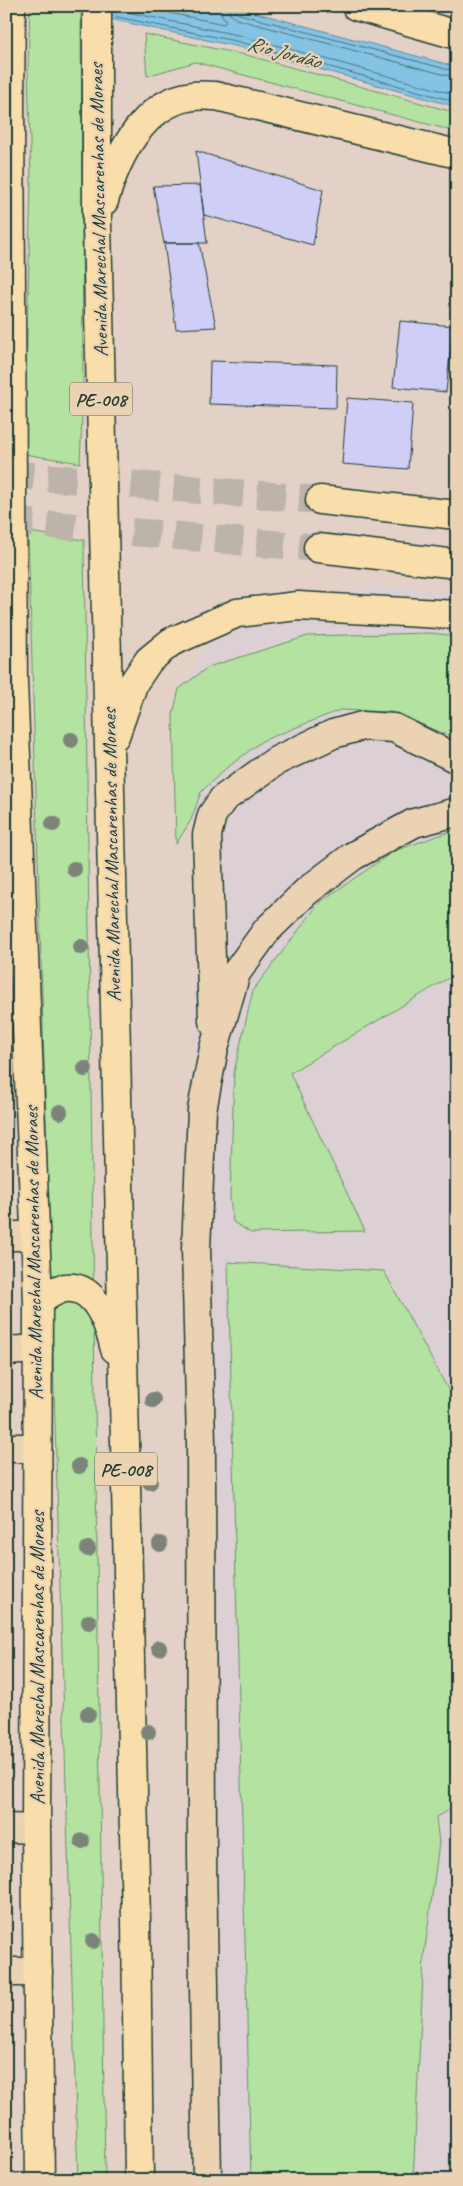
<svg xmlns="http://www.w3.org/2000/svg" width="463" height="2186" viewBox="0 0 463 2186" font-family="Caveat,sans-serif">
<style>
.built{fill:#ddd0d5}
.green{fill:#b3e2a1;stroke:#69906a}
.water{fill:#85c3e5;stroke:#5c8d9e}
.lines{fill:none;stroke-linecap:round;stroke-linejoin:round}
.shore{stroke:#48737b;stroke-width:1}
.building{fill:#cfcef7;stroke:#1f3d34}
.major-tunnel{stroke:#bcb3aa;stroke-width:28;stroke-dasharray:28 14;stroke-linecap:butt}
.minor-casing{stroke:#1f3d34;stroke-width:31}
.major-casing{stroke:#1f3d34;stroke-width:31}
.highway-casing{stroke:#1f3d34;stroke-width:31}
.minor{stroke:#ebd2b3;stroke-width:28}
.major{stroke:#f9ddab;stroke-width:28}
.highway{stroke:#f9ddab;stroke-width:28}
.tree{fill:#7b8479}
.labels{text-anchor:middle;stroke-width:4.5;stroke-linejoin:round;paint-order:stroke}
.shield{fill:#ebd2b3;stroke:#5c6a5a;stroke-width:1}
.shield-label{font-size:19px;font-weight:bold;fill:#1f3d34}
.street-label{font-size:20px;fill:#1f3d34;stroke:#ebd2b3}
.water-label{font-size:21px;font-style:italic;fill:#294a46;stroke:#ebd2b3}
</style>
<rect width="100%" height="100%" fill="#e3d1c7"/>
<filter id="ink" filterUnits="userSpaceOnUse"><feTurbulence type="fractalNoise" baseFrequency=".02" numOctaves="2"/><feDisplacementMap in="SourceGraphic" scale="10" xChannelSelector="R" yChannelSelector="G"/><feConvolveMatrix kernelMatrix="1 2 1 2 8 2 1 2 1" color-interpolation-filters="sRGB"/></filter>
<g filter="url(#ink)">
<path class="built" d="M372,587L457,592V2180H212L199,1213L190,730L187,695L198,658L223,624L287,599Z"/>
<path class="green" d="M30,6H81L83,395L80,463L24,454L31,181L28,67Z
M144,34L250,56L457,113V132L195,62L147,76Z
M28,532L84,540L105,2180H78Z
M430,633L457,636V739L390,712L340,710L262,741L223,771L201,792L191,820L176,844L173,714L179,689L208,667L308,636Z
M457,829V973L290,1073L365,1231L251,1233L233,1222L230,1198L234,1072L253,990L320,902L394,851Z
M228,1262L384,1271L457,1406V1800L449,1810L436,1817L439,1843L424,1956L413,2180H251Z"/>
<path class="water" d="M50,6H231L457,67V107L239,47Z"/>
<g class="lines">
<path class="shore" d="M134,6L224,24L226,21L222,15L220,6
M228,6L230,14L236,19L457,78
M234,6L235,11L239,14L457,72
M112,9L242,36L457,95
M112,16L240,42L457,102"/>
</g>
<path class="building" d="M196,151L323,190L313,245L204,215Z
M200,185L207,243H164L153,186Z
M164,243H199L216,327L176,329Z
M400,321L453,326L446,392L393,387Z
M210,361L337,365L336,408L209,404Z
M347,398L413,403L408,469L342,464Z"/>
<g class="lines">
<path class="major-tunnel" d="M6,474L320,500
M6,521L318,548"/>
<g class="minor-casing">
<path id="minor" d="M213,1021L207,835L212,815L223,799L276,761L333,734L362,726L394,728L457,759
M6,1236H35
M6,1351L38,1349
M6,1448H37
M6,1828L36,1829
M6,1972H38
M207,2180L202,1857L201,1442L196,1249L202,1110L214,1048L236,973L267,930L307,891L353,856L414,823L457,812"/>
</g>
<g class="major-casing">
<path id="major" d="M356,6L457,35
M320,500L457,515
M318,548L457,564"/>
</g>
<g class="highway-casing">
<path id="highway" d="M11,6L10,103L13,682L38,1302L36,1829L40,2180
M97,6V224L136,1921L139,2180
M104,201C116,159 142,102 193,96C201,95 209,96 216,96L457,154
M115,736L134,682L149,660L171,642L237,613L298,606L457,615
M38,1302C46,1297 55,1289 65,1288C96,1284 109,1325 115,1349"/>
</g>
<use href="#minor" class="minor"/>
<use href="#major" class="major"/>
<use href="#highway" class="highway"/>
</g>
<g class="tree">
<circle cx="71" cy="740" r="8"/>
<circle cx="53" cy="824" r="8"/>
<circle cx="74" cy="869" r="8"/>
<circle cx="81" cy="947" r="8"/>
<circle cx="85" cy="1069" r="8"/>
<circle cx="60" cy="1112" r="8"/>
<circle cx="153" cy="1400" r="8"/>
<circle cx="79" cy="1466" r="8"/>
<circle cx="150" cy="1482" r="8"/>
<circle cx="160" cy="1544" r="8"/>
<circle cx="88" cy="1549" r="8"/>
<circle cx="89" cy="1622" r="8"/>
<circle cx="159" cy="1648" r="8"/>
<circle cx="88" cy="1714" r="8"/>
<circle cx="148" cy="1732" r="8"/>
<circle cx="82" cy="1841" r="8"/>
<circle cx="93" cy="1941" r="8"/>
</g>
</g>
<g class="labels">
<g class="shield">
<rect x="70" y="382.5" width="62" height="33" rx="4"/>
<rect x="95" y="1452.5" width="62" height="33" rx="4"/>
</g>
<g class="shield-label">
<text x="101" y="406">PE-008</text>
<text x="126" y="1476">PE-008</text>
</g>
<g class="street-label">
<text transform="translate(98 210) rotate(-91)" y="7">Avenida Marechal Mascarenhas de Moraes</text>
<text transform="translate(111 855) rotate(-91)" y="7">Avenida Marechal Mascarenhas de Moraes</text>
<text transform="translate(33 1253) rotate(-91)" y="7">Avenida Marechal Mascarenhas de Moraes</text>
<text transform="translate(37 1658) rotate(-90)" y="7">Avenida Marechal Mascarenhas de Moraes</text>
</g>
<g class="water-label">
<text transform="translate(284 52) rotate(15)" y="7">Rio Jordão</text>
</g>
</g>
<rect width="463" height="2186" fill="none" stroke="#ebd2b3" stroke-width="25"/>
<rect x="12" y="12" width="438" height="2161" fill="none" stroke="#1f3d34" stroke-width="2" filter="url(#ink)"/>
</svg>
